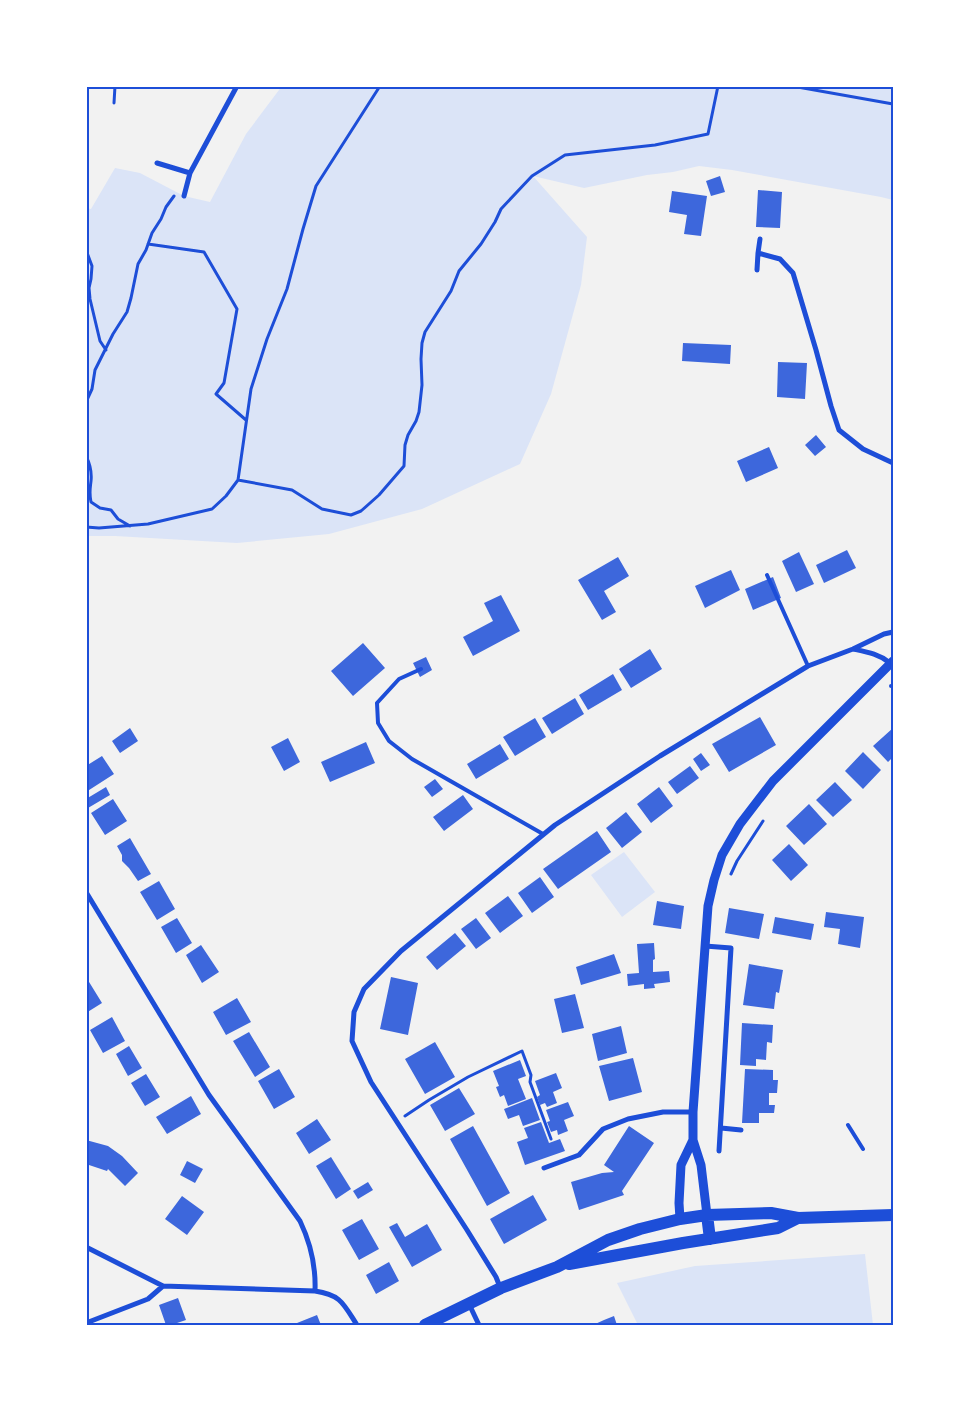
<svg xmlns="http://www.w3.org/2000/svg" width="979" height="1411" viewBox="0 0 979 1411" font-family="'IBM Plex Serif',serif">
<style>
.green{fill:#dbe4f7}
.building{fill:#3d67dc}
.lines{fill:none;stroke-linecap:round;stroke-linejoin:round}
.path{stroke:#1d4ed8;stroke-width:3}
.service{stroke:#1d4ed8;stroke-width:4}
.minor{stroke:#1d4ed8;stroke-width:5}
.tertiary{stroke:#1d4ed8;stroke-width:9}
.primary{stroke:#1d4ed8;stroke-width:12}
.neatline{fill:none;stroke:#1d4ed8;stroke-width:2}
</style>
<rect width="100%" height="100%" fill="#f2f2f2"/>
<path class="green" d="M282,86H893V200L881,197L732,170L699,166L673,172L647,175L584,188L533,176L587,237L581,285L551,394L520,464L422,509L329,534L237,543L115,536H86V208L91,209L115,168L140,173L184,196L210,202L246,134Z
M624,852L655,892L622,917L591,875Z
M865,1254L873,1325H638L617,1283L695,1266Z"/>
<path class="building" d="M720,176L725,192L711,196L706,181Z
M758,190L782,192L780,228L756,227Z
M672,191L707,196L701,236L684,234L687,215L669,212Z
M683,343L731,345L730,364L682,361Z
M778,362L807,363L805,399L777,397Z
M816,435L826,447L815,456L805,445Z
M769,447L778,468L746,482L737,461Z
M847,550L856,568L824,583L816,565Z
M799,552L814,584L796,592L782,561Z
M618,557L629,576L604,591L616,612L602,620L578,580Z
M731,570L740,590L705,608L695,586Z
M773,577L781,598L753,610L745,589Z
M501,595L520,631L473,656L463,637L493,621L484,603Z
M363,643L385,668L353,696L331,671Z
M650,649L662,669L631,688L619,669Z
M426,657L432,670L420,677L413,663Z
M613,674L622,690L588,710L579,695Z
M575,698L584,714L552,734L542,718Z
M760,717L776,745L729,772L712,744Z
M535,718L546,737L515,756L503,737Z
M130,728L138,741L120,753L112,741Z
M893,728V757L888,762L873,746Z
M288,738L300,762L284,771L271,747Z
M366,742L375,763L330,782L321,762Z
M500,744L509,759L476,779L467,764Z
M863,752L881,770L863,789L845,771Z
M701,753L710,765L701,771L693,759Z
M102,756L114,774L86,792V766Z
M690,766L699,778L677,794L668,782Z
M435,779L443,789L432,797L424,787Z
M835,782L852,800L833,817L816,800Z
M106,787L110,795L88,808L86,805V799Z
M659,787L673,806L651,823L637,804Z
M463,795L473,809L444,831L433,817Z
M113,799L127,821L105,835L91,813Z
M809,804L827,824L804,845L786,826Z
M626,812L642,832L622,848L606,828Z
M597,831L611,852L558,889L543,869Z
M130,838L151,874L138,881L129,868L122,861V855L117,846Z
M789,844L808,865L791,881L772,860Z
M540,877L554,897L532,913L518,893Z
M159,881L175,909L157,920L140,892Z
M508,896L523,916L500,933L485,913Z
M657,901L684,906L681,929L653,925Z
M729,908L764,914L759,939L725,933Z
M826,912L864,917L860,948L838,944L840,929L824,927Z
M775,917L814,924L811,940L772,933Z
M177,918L192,943L176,953L161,927Z
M476,918L491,938L476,949L461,929Z
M455,933L466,946L437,970L426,957Z
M654,943L655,959L653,960V972L669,971L670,982L654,984L655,988L644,989V984L628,986L627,974L639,973L637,944Z
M201,945L219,972L202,983L186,955Z
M614,954L621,973L581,985L576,967Z
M749,964L783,970L779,993L776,992L774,1009L743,1005Z
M86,977L102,1003L86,1013L87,1007Z
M391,977L418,983L408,1035L380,1029Z
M575,994L584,1028L562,1033L554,999Z
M237,998L251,1022L226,1035L213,1012Z
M112,1017L125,1041L103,1053L90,1030Z
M742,1023L773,1025L772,1043L767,1042L766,1060L756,1059V1066L740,1065Z
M621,1026L627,1053L598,1061L592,1034Z
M249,1032L270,1067L255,1077L233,1041Z
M435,1042L455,1077L425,1094L405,1059Z
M129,1046L142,1068L128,1076L116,1054Z
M633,1058L642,1092L609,1101L599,1066Z
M520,1060L526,1076L518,1079L526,1099L508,1106L504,1095L500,1097L496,1087L499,1086L493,1071Z
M279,1069L295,1097L274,1109L258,1081Z
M745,1069L773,1070V1080H778L777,1093H769V1105H775L774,1113H759V1123H742Z
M556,1073L562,1088L553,1092L557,1103L547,1107L545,1103L540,1105L537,1097L540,1095L535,1081Z
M146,1074L160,1097L145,1106L131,1083Z
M459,1088L475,1114L445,1131L430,1105Z
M191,1096L201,1114L167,1134L156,1117Z
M532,1098L540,1120L523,1126L519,1115L508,1119L504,1109Z
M568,1102L574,1116L564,1120L568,1131L558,1135L557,1130L551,1132L547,1122L550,1121L546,1110Z
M317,1119L331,1140L309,1154L296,1133Z
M541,1122L549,1143L560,1139L565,1151L525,1165L517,1142L528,1138L524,1128Z
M473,1126L510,1193L487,1206L450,1139Z
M629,1126L654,1143L622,1191L624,1195L579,1210L571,1182L602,1173L614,1172L604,1165Z
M86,1140L108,1146L122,1156L138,1173L125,1186L108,1169L107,1171L86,1164Z
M331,1157L351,1189L336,1199L316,1166Z
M187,1161L203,1169L195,1183L180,1175Z
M368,1182L373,1190L358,1199L353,1191Z
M533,1195L547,1220L504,1244L490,1219Z
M182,1196L204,1212L187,1235L165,1219Z
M362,1219L379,1249L359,1260L342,1230Z
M397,1223L405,1237L427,1224L442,1250L412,1267L389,1227Z
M389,1262L399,1281L376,1294L366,1275Z
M178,1298L186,1320L171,1325H166L159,1305Z
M317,1315L321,1325H292Z
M614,1316L617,1325H593L604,1320Z"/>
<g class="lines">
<path class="path" d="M792,86L893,104
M114,103L115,86
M148,244L204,252L237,309L224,383L216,394L246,420
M86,250L92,266L91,279L89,288L90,299L100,341L106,350
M86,402L92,389L95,370L113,334L127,312L131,298L138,264L146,250L152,233L161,219L166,207L174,196
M86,456C90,464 92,472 91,481C90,490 89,493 91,502L100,508L111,510L118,519L130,526
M238,480L292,490L322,509L351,515L361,511L379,495L404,466L405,445L408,435L416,421L419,412L422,385L421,359L422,343L425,332L451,291L459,271L481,244L495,222L501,209L516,193L532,176L565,155L655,145L708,134L718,86
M86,527L99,528L148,524L212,509L226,496L238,480L251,389L267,339L287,289L303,229L316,186L380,86
M731,874L737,861L763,821
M405,1116L429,1100L468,1077L522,1051L531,1075L530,1082L551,1139"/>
<path class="service" d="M767,575L808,666
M421,669L399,679L377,703L378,723L389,741L412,759L543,834
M891,686H893
M848,1125L863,1149"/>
<path class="minor" d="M157,163L190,173
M184,196L190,173L237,86
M760,239L758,253L780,259L793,273L816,350L831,406L839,430L863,449L893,463
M757,270L758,253
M853,649C867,652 879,654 890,663
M86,892L209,1095L300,1221C311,1244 316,1265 315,1291
M705,946L731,948L719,1151
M721,1128L741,1130
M544,1168L579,1155L603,1129L628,1119L663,1112H693
M86,1247L163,1286L315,1291C341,1295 343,1303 357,1325
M500,1287L496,1277L467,1230L371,1082L352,1041L354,1012L364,989L401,951L555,825L660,756L808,666L853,649L884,634L893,632
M469,1304L479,1325
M86,1323L148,1299L163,1286"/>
<path class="tertiary" d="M707,1215L701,1165L693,1140V1112L708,906L714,880L722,855L740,824L773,781L893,661
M680,1219L679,1203L681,1165L693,1140"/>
<path class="primary" d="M707,1215L710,1239
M569,1264L683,1243L778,1228L798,1218
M425,1325L501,1288L557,1267L608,1240L640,1229L680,1219L707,1215L771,1213L798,1218L893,1215"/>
</g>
<rect width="979" height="1411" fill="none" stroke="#ffffff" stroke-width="175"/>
<rect x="88" y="88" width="804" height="1236" class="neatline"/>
</svg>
